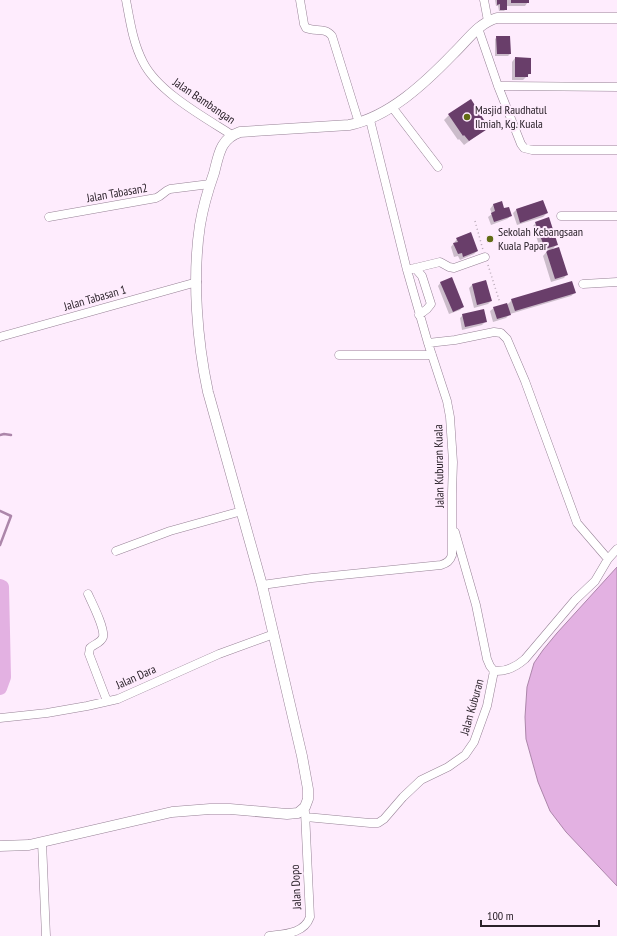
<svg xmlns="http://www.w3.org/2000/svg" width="617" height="936" viewBox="0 0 617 936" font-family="'PT Sans Narrow',sans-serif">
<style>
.water{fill:#e3b1e2;stroke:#ac86aa}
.shadow{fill:#0003}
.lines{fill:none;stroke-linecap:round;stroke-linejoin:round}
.stream{stroke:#ac86aa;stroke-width:2.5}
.river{stroke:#e3b1e2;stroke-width:14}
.building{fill:#693e6a}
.minor-casing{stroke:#978296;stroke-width:9}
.major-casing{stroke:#978296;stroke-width:11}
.path{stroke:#b8a9b7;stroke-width:1.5;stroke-dasharray:1 3;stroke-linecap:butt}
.minor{stroke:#fff;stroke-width:8}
.major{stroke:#fff;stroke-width:10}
.poi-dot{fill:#616c14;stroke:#feecfd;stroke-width:1.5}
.labels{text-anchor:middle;stroke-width:4;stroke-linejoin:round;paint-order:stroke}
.street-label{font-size:12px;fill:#2a2129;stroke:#feecfd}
.poi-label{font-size:12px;fill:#2a2129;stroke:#feecfd;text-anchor:start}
</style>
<rect width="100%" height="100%" fill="#feecfd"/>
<path class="water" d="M617,567V886L566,832L550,811L538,782L526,739L525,717L527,687L534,663L543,650L557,633Z"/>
<path class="shadow" d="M495,0H528V2L525,6H506V9L504,11H499L498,6H496Z
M497,37L510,54L508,56H495V39Z
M515,58L530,73L523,80H512V62Z
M449,115L487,128L464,145L459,139L458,140L444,120Z
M501,203L503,210L511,216L507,219L491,225L488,217L492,214L490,209L493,205Z
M516,210L547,213L543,217L517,225L513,213Z
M536,223L557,244L551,251L567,274L564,278L551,282L543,256L549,249L541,252L533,226Z
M457,239L477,251L474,254L460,260L458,256L454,257L451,247Z
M486,281L491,301L488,304L474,308L469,288L472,285Z
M441,282L463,306L460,310L449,314L438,286Z
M575,293L571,296L510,314L506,318L493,322L490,311L494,308L507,305L512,300Z
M463,315L486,321L482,325L462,330L460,318Z"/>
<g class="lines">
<path class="stream" d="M0,435L4,434L11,435
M0,511L11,516L0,545"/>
<path class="river" d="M0,586L2,587L4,677L0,688"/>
</g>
<path class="building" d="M497,0H507V10H500V4L497,5Z
M511,0H529V3H511Z
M496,36H510L511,54H497Z
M515,57L531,58V74H528V77H515Z
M471,99L489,128L469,141L464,135L463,136L448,114Z
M543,200L548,213L520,223L516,209Z
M502,201L504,208L509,207L512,216L494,222L491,213L495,211L493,204Z
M549,217L558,245L545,249L535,222Z
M471,232L478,251L463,257L462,253L458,254L453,243L458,242L456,238Z
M559,247L568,275L555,279L546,251Z
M452,277L464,307L453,312L440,282Z
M486,280L492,301L477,305L472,284Z
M572,281L576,293L515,311L511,299Z
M507,303L511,315L497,319L493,307Z
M484,309L487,322L465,327L462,314Z"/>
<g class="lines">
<g class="minor-casing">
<path id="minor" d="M126,0C130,21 133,43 143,62C158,92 204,117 232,135
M300,0L304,24L306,28C316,32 325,27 332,36L359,123
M484,0L488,21
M478,28L498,86L521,144L524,148L532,150H617
M498,86L617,87
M392,107L438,167
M561,216H617
M49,217L156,198C162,196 164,191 170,189L210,184
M415,268L422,276L431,304L427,309L419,315
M407,270L440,262L449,267L454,268L485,257
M583,284L617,282
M0,337L197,282
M428,343L455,340L494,332L501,333L507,339L525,381L577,523L608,559
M339,355H432
M455,532L476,605L487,659L490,666L494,671C507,672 516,667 525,659L575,600L595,581L608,559L617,549
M116,551L170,531L242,511
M262,585L312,578L441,565C447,563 450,561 452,555V493L453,462L450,417L447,401L428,343L407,270L370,120
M88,594C92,603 105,628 103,637C101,643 94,644 90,648L89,654L107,701
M0,718L47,713L87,706L118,699L219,654L274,634
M306,817L370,823H378L384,819L403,797L421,780L448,767L465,755L474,742L487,706L494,671
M42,842L46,936
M269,936C284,934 304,934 310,917L305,812"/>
</g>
<g class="major-casing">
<path id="major" d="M0,846L29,845L172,812L210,809H230L287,814L298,813L305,807L308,799V789L302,756L262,585L208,392C197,341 192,277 200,225C203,207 208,190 214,173C219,154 220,139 240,132L349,125C389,117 425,83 453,54C467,41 478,23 497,18H617"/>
</g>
<path class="path" d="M475,221L483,250
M488,265L500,303"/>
<use href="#minor" class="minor"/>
<use href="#major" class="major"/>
</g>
<g class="poi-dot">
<circle cx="467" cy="117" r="4"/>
<circle cx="490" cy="239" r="4"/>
</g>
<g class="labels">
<g class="street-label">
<text transform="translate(204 101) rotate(34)" y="4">Jalan Bambangan</text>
<text transform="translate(117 193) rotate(-10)" y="4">Jalan Tabasan2</text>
<text transform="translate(95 298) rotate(-16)" y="4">Jalan Tabasan 1</text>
<text transform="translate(439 466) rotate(-91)" y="4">Jalan Kuburan Kuala</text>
<text transform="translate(136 677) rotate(-24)" y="4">Jalan Dara</text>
<text transform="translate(472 707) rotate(-74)" y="4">Jalan Kuburan</text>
<text transform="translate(296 887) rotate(-93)" y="4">Jalan Dopo</text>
</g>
<g class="poi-label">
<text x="475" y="114">Masjid Raudhatul<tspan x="475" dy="14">Ilmiah, Kg. Kuala</tspan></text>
<text x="498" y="236">Sekolah Kebangsaan<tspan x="498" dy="14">Kuala Papar</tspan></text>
</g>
</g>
<path d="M481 920v6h118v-6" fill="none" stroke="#2a2129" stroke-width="2"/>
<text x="487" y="920" font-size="12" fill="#2a2129" stroke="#feecfd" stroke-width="3" paint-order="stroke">100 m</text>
</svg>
